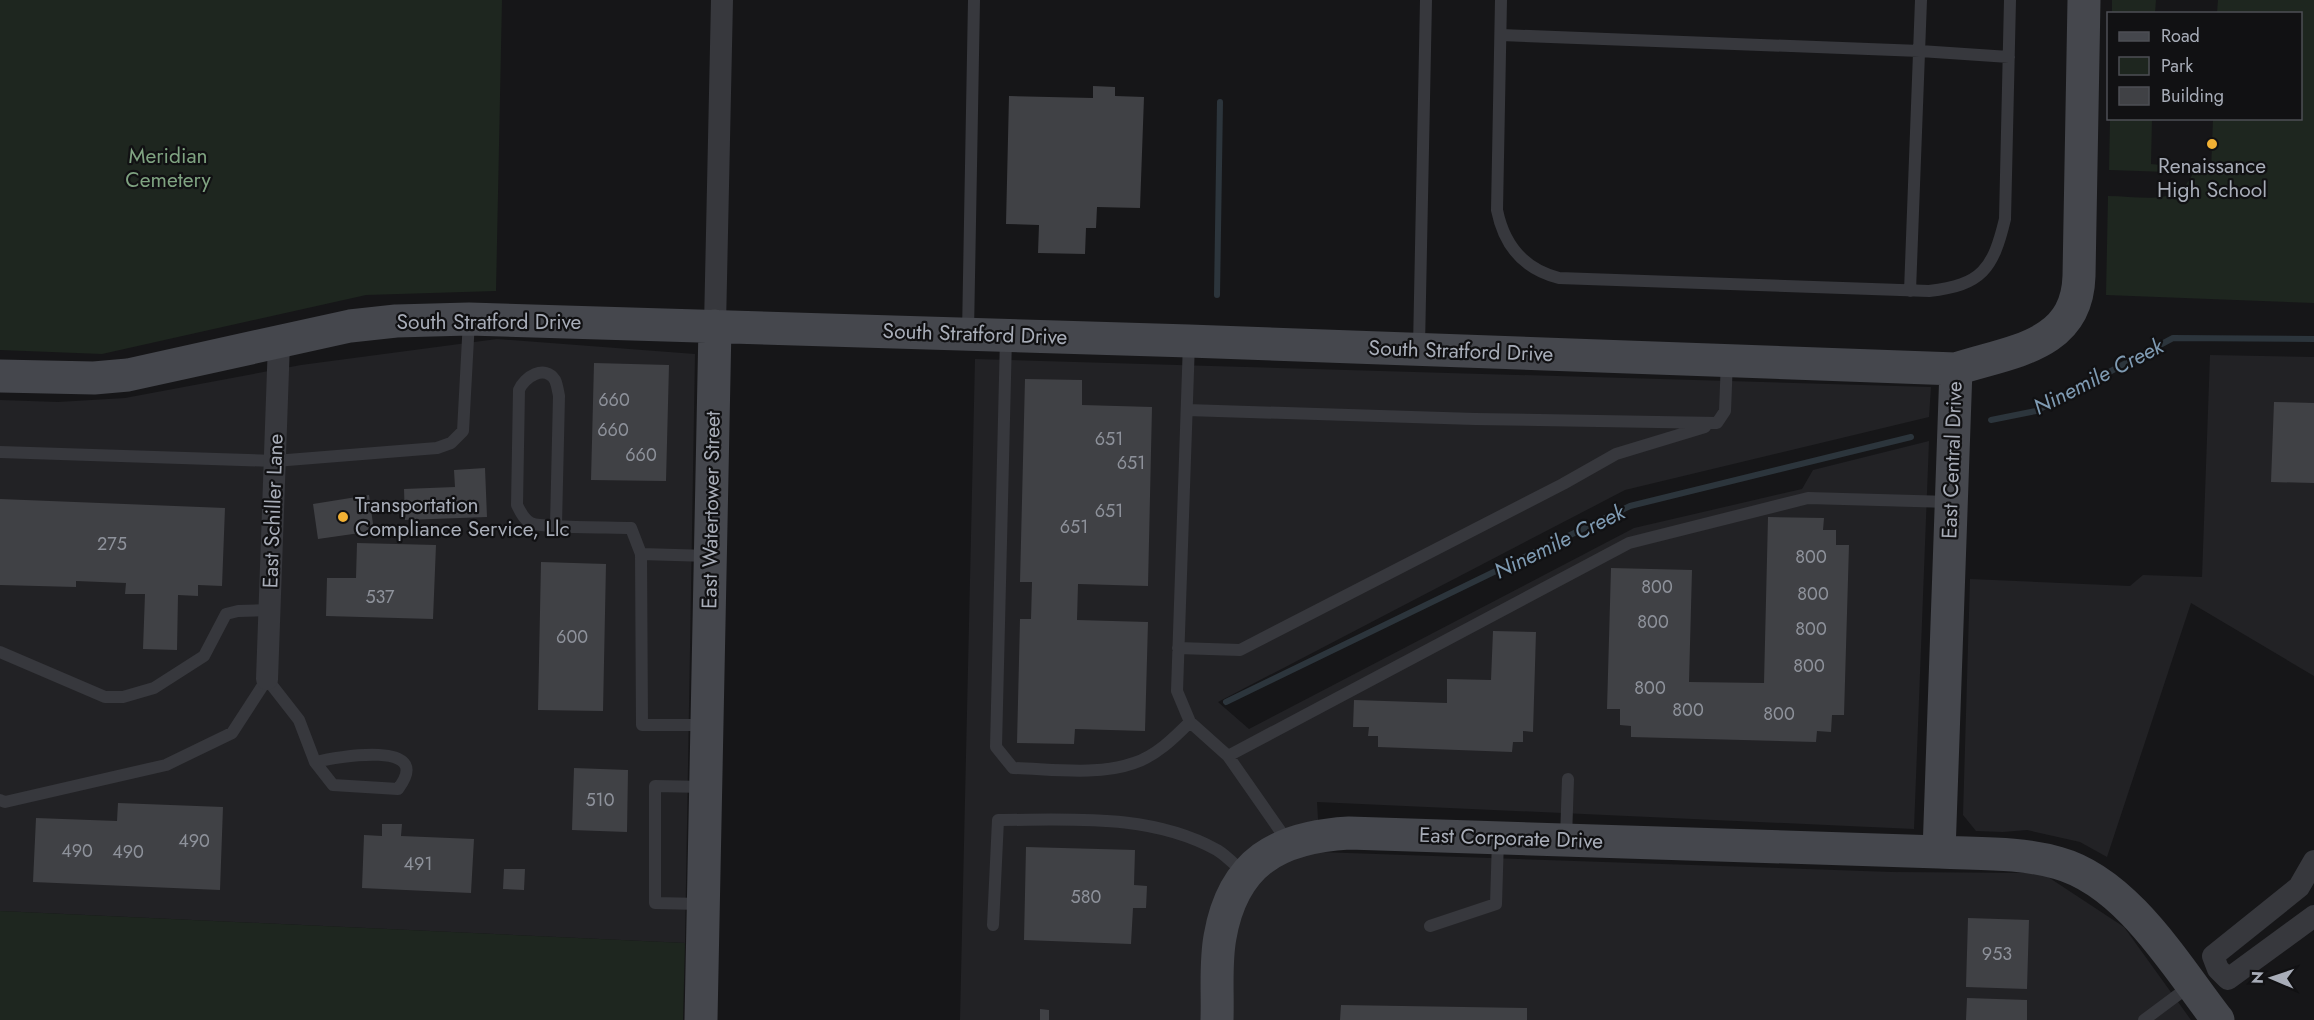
<svg xmlns="http://www.w3.org/2000/svg" width="2314" height="1020" viewBox="0 0 2314 1020" font-family="Jost,sans-serif">
<style>
.built{fill:#222225}
.green{fill:#1e261f}
.lines{fill:none;stroke-linecap:round;stroke-linejoin:round}
.stream{stroke:#2c353c;stroke-width:6}
.building{fill:#404145}
.lane{stroke:#37383d;stroke-width:12}
.street{stroke:#37383d;stroke-width:22}
.secondary{stroke:#45474d;stroke-width:33}
.poi-dot{fill:#f2b134;stroke:#111113;stroke-width:2}
.labels{text-anchor:middle;stroke-width:4.5;stroke-linejoin:round;paint-order:stroke}
.number-label{font-size:18px;fill:#8e929b}
.park-label{font-size:21px;fill:#7fa381;stroke:#111113}
.poi-label{font-size:21px;fill:#a8adb8;stroke:#111113}
.street-label{font-size:21px;fill:#a8adb8;stroke:#111113}
.water-label{font-size:22px;font-style:italic;fill:#7f9bb3;stroke:#111113}
</style>
<rect width="100%" height="100%" fill="#161618"/>
<path class="built" d="M497,339L695,354L685,943L0,911V400L58,402L125,398L301,365Z
M2210,355L2314,357V676L2191,603L2107,857L2080,842L2027,830L2003,832L1976,831L1963,815L1970,579L2130,586L2143,575L2202,577Z
M975,359L1931,387L1929,417L1625,490L1218,702L1249,729L1634,528L1802,489L1813,470L1929,441L1914,829L1317,802L1320,852L1892,872L2042,873L2124,927L2191,1020H960Z"/>
<path class="green" d="M0,0H502L496,291L366,295L102,354L0,350Z
M2112,0H2156L2155,13H2112Z
M2218,0H2314V303L2106,295L2108,196C2142,196 2179,208 2194,171H2211L2213,119L2300,118V14L2217,13Z
M2110,119H2152L2151,164L2169,166L2168,172L2109,170Z
M0,911L685,943L683,1020H0Z"/>
<g class="lines">
<path class="stream" d="M1217,295L1220,102
M1991,420L2036,411L2173,338L2314,339
M1226,702L1630,506L1911,437"/>
</g>
<path class="building" d="M1093,86L1115,87V96L1144,97L1140,208L1097,207L1096,228H1086L1085,254L1038,253L1039,225L1006,224L1009,96L1093,98Z
M594,363L669,365L666,481L591,480Z
M1025,379L1082,380V405L1152,407L1148,586L1078,584L1077,620L1148,622L1145,731L1075,729L1074,744L1017,743L1020,619H1031L1032,582H1020Z
M2274,402L2314,403V483L2271,482Z
M485,468L487,517L405,520L404,489L455,487L454,470Z
M369,495L374,531L318,539L313,504Z
M0,499L225,508L222,586L198,585V596L178,595L177,650L143,649L145,594H125L126,583L76,581V587L0,585Z
M1768,517L1824,518L1823,530H1836V545H1849L1844,715H1832L1831,732L1817,731L1816,742L1631,737V726L1620,725V709H1607L1611,568L1692,570L1689,682L1764,683Z
M357,543L436,545L433,619L326,616L327,578H356Z
M541,562L606,564L603,711L538,710Z
M1493,631L1536,632L1533,732L1523,731V742H1513L1512,752L1378,747V736H1368L1369,727H1353L1354,700L1447,703V679L1491,680Z
M574,768L628,770L627,832L572,830Z
M118,803L223,807L220,890L33,882L36,818L117,821Z
M382,824H402L401,836L474,839L471,893L362,888L364,835L382,836Z
M1026,847L1135,850L1134,885L1147,886L1146,908H1133L1131,944L1024,940Z
M504,869H525L524,890L503,889Z
M1968,918L2029,920L2027,989L1966,987Z
M1967,998L2027,1000V1020H1966Z
M1341,1005L1527,1008V1020H1340Z
M1040,1009L1049,1010V1020H1040Z"/>
<g class="lines">
<path class="lane" d="M1501,0L1497,210C1504,245 1523,269 1559,278L1929,291C1982,285 1993,269 2005,219L2010,0
M1501,35L1920,51L2009,57
M1910,291L1921,0
M968,333L974,0
M1006,337L996,747L1013,768C1052,769 1097,776 1134,763C1156,756 1174,738 1190,722
M1189,342L1177,691L1190,722L1228,756
M1419,347L1426,0
M1187,410L1475,419L1717,423L1725,411L1727,360
M0,452L275,461L437,448L451,443L463,431L469,320
M556,525L559,396C558,391 557,384 555,380C545,364 524,377 519,390L517,505C520,511 524,520 531,523C540,528 615,527 631,528L641,554
M1178,648L1240,650L1563,484L1616,454L1705,427
M0,652L105,697H123L154,688L204,656L226,614L238,611L270,610
M706,725H642L641,554L709,556
M0,800L5,802L166,765L232,733L267,679L299,720L315,762L333,785L398,789C436,739 336,757 315,762
M1566,838L1568,779
M1288,842L1228,756L1629,543L1808,498L1950,502
M702,904L655,903V786L705,787
M993,925L998,820C1071,820 1150,813 1217,850C1227,856 1236,866 1245,874
M1430,926L1496,904L1498,839
M2144,1020L2191,985"/>
<path class="street" d="M715,326L722,0
M267,679L279,342
M2314,861L2299,887L2213,956L2218,969L2228,979L2314,916"/>
<path class="secondary" d="M0,376L94,378L128,375L350,326L396,321L469,319L1189,341L1956,369C2011,351 2077,347 2079,276L2084,0
M1939,852L1956,369
M701,1020L715,326
M1217,1020C1218,993 1215,964 1220,937C1233,862 1278,837 1349,833L1939,852C1978,854 2020,852 2058,863C2127,882 2176,966 2218,1020"/>
</g>
<g class="poi-dot">
<circle cx="2212" cy="144" r="6"/>
<circle cx="343" cy="517" r="6"/>
</g>
<g class="labels">
<g class="number-label">
<text x="614" y="406">660</text>
<text x="613" y="436">660</text>
<text x="1109" y="445">651</text>
<text x="641" y="461">660</text>
<text x="1131" y="469">651</text>
<text x="1109" y="517">651</text>
<text x="1074" y="533">651</text>
<text x="112" y="550">275</text>
<text x="1811" y="563">800</text>
<text x="1657" y="593">800</text>
<text x="1813" y="600">800</text>
<text x="380" y="603">537</text>
<text x="1653" y="628">800</text>
<text x="1811" y="635">800</text>
<text x="572" y="643">600</text>
<text x="1809" y="672">800</text>
<text x="1650" y="694">800</text>
<text x="1688" y="716">800</text>
<text x="1779" y="720">800</text>
<text x="600" y="806">510</text>
<text x="194" y="847">490</text>
<text x="77" y="857">490</text>
<text x="128" y="858">490</text>
<text x="418" y="870">491</text>
<text x="1086" y="903">580</text>
<text x="1997" y="960">953</text>
</g>
<g class="park-label">
<text x="168" y="163">Meridian<tspan x="168" dy="24">Cemetery</tspan></text>
</g>
<g class="poi-label">
<text x="2212" y="173">Renaissance<tspan x="2212" dy="24">High School</tspan></text>
<text x="355" y="512" text-anchor="start">Transportation<tspan x="355" dy="24">Compliance Service, Llc</tspan></text>
</g>
<g class="street-label">
<text x="489" y="329">South Stratford Drive</text>
<text transform="translate(975 334) rotate(2)" y="7">South Stratford Drive</text>
<text transform="translate(1461 351) rotate(2)" y="7">South Stratford Drive</text>
<text transform="translate(1952 460) rotate(-88)" y="7">East Central Drive</text>
<text transform="translate(711 510) rotate(-89)" y="7">East Watertower Street</text>
<text transform="translate(273 511) rotate(-88)" y="7">East Schiller Lane</text>
<text transform="translate(1511 838) rotate(2)" y="7">East Corporate Drive</text>
</g>
<g class="water-label">
<text transform="translate(2098 376) rotate(-27)" y="8">Ninemile Creek</text>
<text transform="translate(1559 541) rotate(-26)" y="8">Ninemile Creek</text>
</g>
</g>
<rect x="2107" y="12" width="195" height="108" fill="#111113" stroke="#4d4f55" stroke-width="1.5"/>
<rect x="2119" y="32" width="30" height="9" fill="#45474d" stroke="#4d4f55" stroke-width="1.5"/>
<text x="2161" y="42" font-size="18" fill="#a8adb8">Road</text>
<rect x="2119" y="57" width="30" height="18" fill="#1e261f" stroke="#4d4f55" stroke-width="1.5"/>
<text x="2161" y="72" font-size="18" fill="#a8adb8">Park</text>
<rect x="2119" y="87" width="30" height="18" fill="#404145" stroke="#4d4f55" stroke-width="1.5"/>
<text x="2161" y="102" font-size="18" fill="#a8adb8">Building</text>
<g transform="translate(2272 978) rotate(272)" stroke="#111113" stroke-width="4.5" paint-order="stroke">
<path d="M0-4.5L10 22L0 15L-10 22Z" fill="#a8adb8"/>
<text y="-9" font-size="16" font-weight="bold" text-anchor="middle" fill="#a8adb8">N</text>
</g>
</svg>
